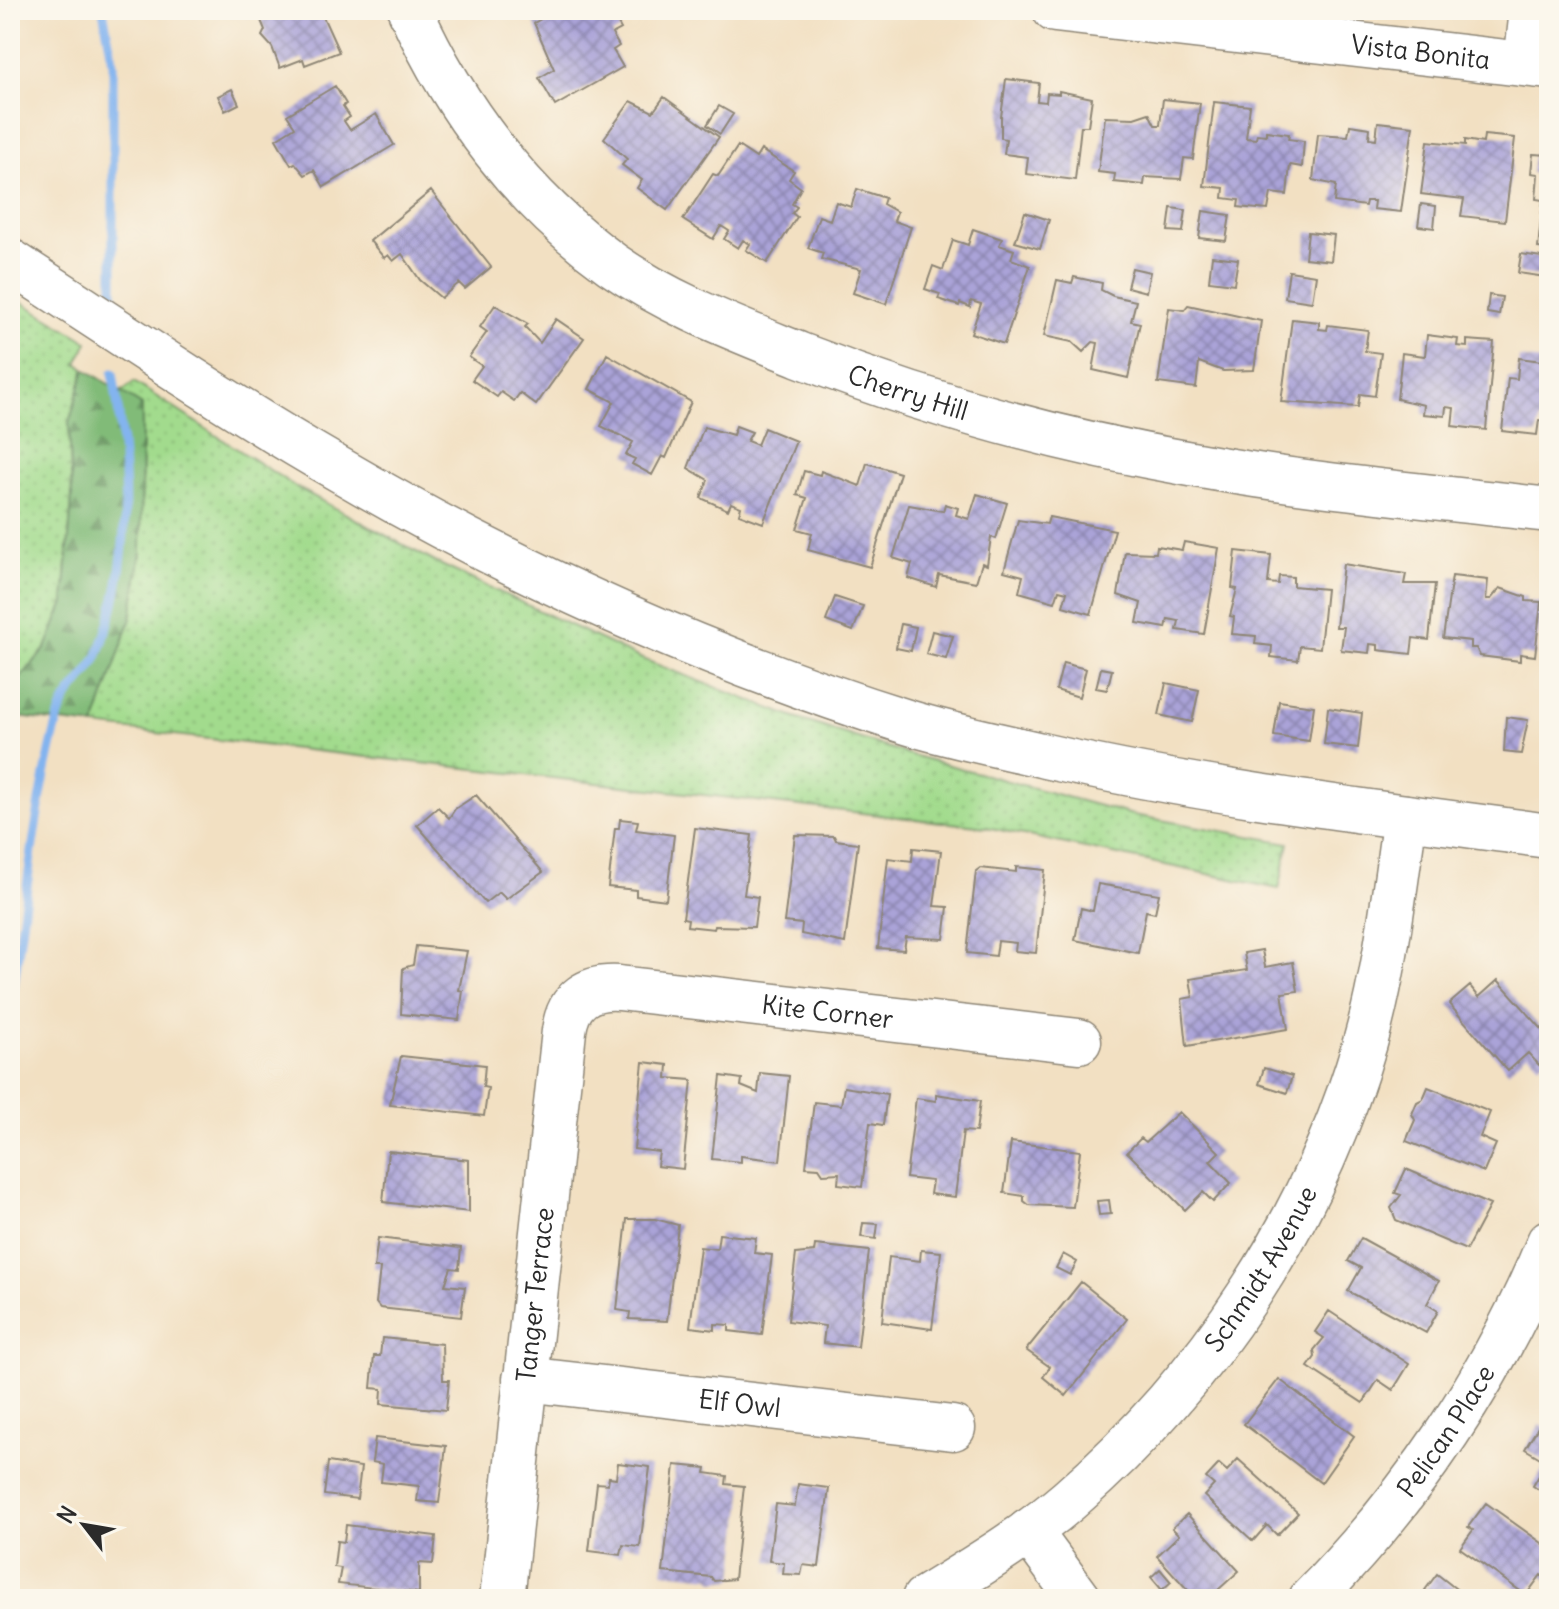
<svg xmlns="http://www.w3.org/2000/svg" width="1559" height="1609" viewBox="0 0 1559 1609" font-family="Delius,sans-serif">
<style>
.grass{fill:url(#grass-dots);stroke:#66835c;stroke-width:2}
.forest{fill:url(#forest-firs);stroke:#567352;stroke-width:2}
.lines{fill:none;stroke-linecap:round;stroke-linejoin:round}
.stream{stroke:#83b4ef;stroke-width:9}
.building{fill:url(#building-cross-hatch)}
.minor-casing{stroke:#8e8676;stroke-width:47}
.major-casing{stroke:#8e8676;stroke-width:47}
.minor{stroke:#fff;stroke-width:44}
.major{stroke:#fff;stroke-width:44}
.labels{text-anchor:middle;stroke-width:6;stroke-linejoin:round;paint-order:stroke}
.street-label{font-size:26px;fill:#2b2b2b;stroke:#fbf7ec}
</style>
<defs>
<pattern id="grass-dots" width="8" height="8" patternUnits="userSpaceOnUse" patternTransform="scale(2)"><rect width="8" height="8" fill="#a2db8d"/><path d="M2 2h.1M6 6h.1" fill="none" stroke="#8cbc7a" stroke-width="1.8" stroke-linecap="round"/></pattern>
<pattern id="forest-firs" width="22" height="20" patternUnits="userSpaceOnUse" patternTransform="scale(2)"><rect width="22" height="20" fill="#81bb78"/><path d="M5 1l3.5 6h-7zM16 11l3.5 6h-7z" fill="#6a9863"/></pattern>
<pattern id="building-cross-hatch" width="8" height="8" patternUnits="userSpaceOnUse" patternTransform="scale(2)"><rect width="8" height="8" fill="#aaa3d8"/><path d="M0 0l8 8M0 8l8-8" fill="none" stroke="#8b85af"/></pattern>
</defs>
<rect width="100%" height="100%" fill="#fbf7ec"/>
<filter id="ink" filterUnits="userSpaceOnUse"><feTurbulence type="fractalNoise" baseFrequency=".0125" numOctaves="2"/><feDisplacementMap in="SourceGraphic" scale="16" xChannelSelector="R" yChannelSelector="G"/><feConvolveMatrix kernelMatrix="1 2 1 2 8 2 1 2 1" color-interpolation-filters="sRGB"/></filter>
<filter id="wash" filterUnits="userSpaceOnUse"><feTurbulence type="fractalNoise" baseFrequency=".006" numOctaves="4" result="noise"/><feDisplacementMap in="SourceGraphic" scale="32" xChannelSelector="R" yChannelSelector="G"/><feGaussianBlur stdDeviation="1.8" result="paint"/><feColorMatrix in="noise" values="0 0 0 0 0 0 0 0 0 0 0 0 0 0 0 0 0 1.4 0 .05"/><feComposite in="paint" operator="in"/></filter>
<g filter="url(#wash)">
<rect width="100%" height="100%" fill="#f2e0c2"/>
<path class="grass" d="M10,295L88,342L77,363L85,369L69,423L72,497L64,603L46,648L10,690Z
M134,382L296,487L435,562L640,658L795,718L908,754L1133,815L1289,843L1279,889L986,827L94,726L131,618L141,552L142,405L121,392Z"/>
<path class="forest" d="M85,369L142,405L141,552L131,618L94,726L10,716V690L46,648L64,603L72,497L69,423Z"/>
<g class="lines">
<path class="stream" d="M103,10L113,63V300
M10,1010C25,914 33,809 59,716C66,691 90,676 98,655C134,564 128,468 113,373"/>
</g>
<g id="blocks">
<path class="building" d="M243,10H320L339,52L305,65L303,59L280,68L272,47L262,36L265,30L258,13L246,18Z
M557,10H610L621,29L612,34L619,46L613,50L623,67L555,106L539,78L554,69L534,23Z
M1006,79L1039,83L1037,101L1046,102L1047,93L1059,94V91L1092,98L1088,126H1081L1075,180L1026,174L1028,157L1004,154L1006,139L1001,138V117Z
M335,86L346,104L343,106L350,117L344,121L350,130L376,114L394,145L324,187L314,170L305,175L295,163L291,165L276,139L295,127L287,115Z
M232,89L239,104L225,111L218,96Z
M664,97L719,137L667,210L637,188L642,180L622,165L627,159L604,138L631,101L653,112Z
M1163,99L1200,103L1193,159L1184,158L1181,179L1145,177L1144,185L1114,182L1115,174L1098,172L1105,117L1134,118L1149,113L1155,125H1160Z
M1214,102L1250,106L1246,138L1256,139L1257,134L1266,135V131L1289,134L1288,139L1304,141L1302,167L1290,165L1287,195L1271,193L1268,210L1238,207L1239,200L1223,198L1224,188L1204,186Z
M719,106L733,114L720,134L707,125Z
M1378,122L1413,126L1401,212L1373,209L1374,201H1366L1365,206L1334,202L1336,185L1313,180L1318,134L1348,136L1350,125L1370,128L1369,138L1376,139Z
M1484,135L1515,138L1505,221L1461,216L1464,199L1421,194L1428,141L1465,145V140L1483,143Z
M738,146L756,158L761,150L794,171L789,179L801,188L792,204L797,207L792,213L797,217L767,263L746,250L750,244L743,240L738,248L724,239L729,231L721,226L713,239L683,220L713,174L718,176Z
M1533,154L1549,155V249L1538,248L1543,200L1536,199L1538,174L1531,173Z
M857,189L885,198L883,204L897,212L894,221L911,227L886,304L853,293L861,269L821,259L823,253L808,248L819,216L830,220L836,202L851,207Z
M431,191L491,267L465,289L459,283L441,298L420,280L402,254L393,261L388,255L384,258L370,241Z
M1421,204L1436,206L1434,228L1418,226Z
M1171,208L1186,210L1183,232L1168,231Z
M1203,211L1230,215L1226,241L1199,238Z
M1025,212L1049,220L1040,249L1015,242Z
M973,229L1002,239L999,245L1014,250L1011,259L1030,266L1004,344L971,333L981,304L971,301L970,307L960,303L959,306L938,299L940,294L925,289L933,266L943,270L953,240L968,245Z
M1308,232L1334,235L1331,261L1305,258Z
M1521,254L1549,258L1546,277L1518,273Z
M1212,256L1238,259L1234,284L1209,281Z
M1132,268L1150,272L1146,292L1127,287Z
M1289,271L1316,275L1312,302L1285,298Z
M1074,277L1102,283L1101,290L1113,296L1136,301L1131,321L1140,323L1128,378L1093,370L1098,343L1093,342L1083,352L1072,342L1044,336L1057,280L1072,283Z
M1489,295L1502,297L1499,315L1487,313Z
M495,305L528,324L525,327L540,343L556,319L584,338L536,405L520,393L514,401L501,392L497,397L472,380L482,366L469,357L487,332L480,327Z
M1188,305L1261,321L1254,370L1223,371L1199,362L1196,388L1158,383L1169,308L1184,310Z
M1292,319L1319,322V329L1327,330L1328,325L1368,330L1365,351L1381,353L1375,396L1360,394L1358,407L1281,402Z
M1427,335L1458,339L1457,346L1467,347V340L1494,342L1486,430L1452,426L1454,408L1446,407L1445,416L1423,414L1424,405L1397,399L1402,353L1425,356Z
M607,354L691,402L666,458L662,456L652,475L632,464L635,459L626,455L633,442L601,426L614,402L589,389Z
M1519,358L1549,362V429H1546L1547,421L1539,420L1537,435L1502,431L1508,378L1517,379Z
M736,426L752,432L747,441L757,445L764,428L796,441L763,523L739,514L741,507L731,503L728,510L701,498L708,480L688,468L704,427L733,435Z
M867,463L900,473L870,567L808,550L812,533L797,529L807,498L797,495L804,471L820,475L821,471L860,486Z
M977,494L1007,503L996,539L991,537L987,565L982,563L976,582L939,575L936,587L908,578L912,564L893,558L909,505L943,511L945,504L958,508L956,515L969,519Z
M1049,517L1115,530L1091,614L1063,606L1067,592L1059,590L1055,602L1019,592L1023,576L1004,571L1018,520L1047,524Z
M1184,542L1219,548L1204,634L1177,630L1179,621L1168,619L1166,628L1137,623L1141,603L1118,595L1125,552L1156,553L1157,546L1182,550Z
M1236,551L1271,555L1268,583L1278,584L1279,576L1293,577V586L1326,589L1320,648L1300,646L1298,660L1271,657L1272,646L1255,644L1256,636L1232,634L1234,617L1230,616L1237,589L1232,588Z
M1343,564L1406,574L1404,584H1435L1429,640L1413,638L1411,654L1378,650V645L1370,644L1369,653L1341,650L1344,627H1336Z
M1452,576L1488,580L1486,599H1491L1500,588L1526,597V601L1541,602L1535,656L1520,654V661L1480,656L1476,648H1471V641L1443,638Z
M835,597L863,606L853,631L826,621Z
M901,624L916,627L911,651L896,648Z
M932,631L953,636L946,659L926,654Z
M1063,663L1086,669L1079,697L1056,690Z
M1101,668L1112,670L1107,690L1096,688Z
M1166,683L1199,690L1192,722L1159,715Z
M1279,701L1314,706L1309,741L1274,736Z
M1328,708L1362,713L1358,748L1324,744Z
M1506,717L1528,720L1521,754L1504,752Z
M476,795L543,872L506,899L499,892L485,903L417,825L438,807L449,818L455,809Z
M620,819L638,821L636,830L674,835L666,900L636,896V890L608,887L615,828H619Z
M695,828L752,835L744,895L758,897L754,927L715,926L714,929L687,926L688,919L683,918Z
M795,835L834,836L836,840L858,843L845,943L801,934L802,924L784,922Z
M913,848L941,851L934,906L948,907L944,939L906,937L904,950L878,948L888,858L912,861Z
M1016,867L1045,870L1036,953L1015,951L1016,943L998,941L996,956L967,953L976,871L980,868L1016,872Z
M1098,884L1159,894L1155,913L1146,911L1138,953L1075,940L1081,908L1093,911Z
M416,946L467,951L459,990L463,991L459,1020L401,1014L403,968L413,965Z
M1262,950L1265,967L1293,962L1298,991L1282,993L1288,1029L1187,1046L1182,999L1193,997L1190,979L1247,970L1244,953Z
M1498,980L1549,1037V1056L1539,1065L1528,1053L1508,1071L1449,1004L1470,986L1479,997Z
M401,1056L485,1065L483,1087L488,1088L484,1116L390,1105Z
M643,1062L668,1065L667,1078L692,1080L683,1169L657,1166L659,1152L634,1149Z
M1264,1068L1292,1076L1287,1093L1259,1084Z
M760,1073L789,1076L780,1161L741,1156V1162L712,1159L721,1076L742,1079L741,1086L758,1093Z
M844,1087L887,1094L883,1125L870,1123L862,1187L838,1184L839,1173L823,1174L819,1168L806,1167L814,1102L841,1105Z
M1428,1087L1490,1112L1480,1137L1496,1144L1484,1172L1406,1141L1415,1120L1412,1114L1417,1102L1423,1099Z
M936,1094L980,1101L976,1132L963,1131L955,1197L930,1194L932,1181L906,1178L916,1098L936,1101Z
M1179,1112L1219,1152L1210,1161L1231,1183L1213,1202L1203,1192L1185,1210L1127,1152L1141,1138L1146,1142Z
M1011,1142L1080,1151L1073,1207L1029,1205L1024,1201V1196L1004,1193Z
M388,1151L469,1160V1212L383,1202Z
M1406,1169L1490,1205L1466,1250L1396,1220L1391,1208L1401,1195L1395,1193Z
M1109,1200L1111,1214L1099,1215L1097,1201Z
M627,1219H655L678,1225L667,1321L629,1319L630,1312L617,1310Z
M863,1223L878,1224L876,1239L861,1237Z
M719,1234L756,1238L754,1253L772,1255L762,1335L729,1331V1325L715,1324V1330L690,1327L700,1247L717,1249Z
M378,1238L461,1248L459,1269L451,1268L445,1285L465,1287L461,1317L380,1308L376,1303L380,1268H374Z
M1361,1238L1439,1281L1427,1304L1438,1311L1426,1333L1348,1291L1361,1268L1348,1261Z
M815,1245L869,1251L858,1347L823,1343L825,1326L788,1321L796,1254L814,1252Z
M921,1250L941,1252L932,1329L882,1322L889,1257L920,1261Z
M1063,1254L1077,1262L1070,1275L1056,1268Z
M1081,1282L1127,1319L1066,1396L1043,1377L1050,1367L1026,1350Z
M1329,1311L1409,1364L1393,1390L1378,1380L1363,1403L1308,1367L1315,1357L1314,1350L1324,1338L1315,1332Z
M382,1338L442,1344L443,1380H449L446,1410L381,1404L382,1389L371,1388L374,1356H380Z
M1279,1379L1354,1436L1321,1483L1244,1424Z
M1540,1424L1549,1430V1496L1533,1486L1547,1462L1525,1449Z
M375,1438L446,1446L439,1503L417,1501L419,1486L381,1482L383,1464L372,1462Z
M1238,1459L1298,1513L1277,1535L1267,1525L1253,1541L1204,1496L1214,1485L1206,1478L1219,1464L1227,1471Z
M328,1462L361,1467L357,1499L324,1495Z
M618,1463L650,1467L640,1547L623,1545L621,1555L589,1551L597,1483L608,1484L609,1477L616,1478Z
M675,1465L706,1468L705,1473L727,1476L726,1484L744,1486L734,1579L714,1581L711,1577L663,1572Z
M798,1484L829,1488L819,1567L803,1565L801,1575L783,1574L784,1563L769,1561L776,1504L795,1506Z
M1486,1503L1549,1548V1581L1541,1575L1526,1595L1460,1548L1473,1530L1468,1527Z
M1187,1514L1239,1571L1208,1599H1196L1157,1556L1179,1535L1172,1528Z
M346,1525L436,1536L433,1564L419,1563V1593L338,1584L341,1568L334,1567L337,1541L344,1542Z
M1160,1569L1171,1582L1162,1590L1151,1577Z
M1437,1574L1469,1599H1426L1430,1594L1425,1590Z"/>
</g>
</g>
<g filter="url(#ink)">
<use href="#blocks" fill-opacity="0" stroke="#8e8676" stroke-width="2"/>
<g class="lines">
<g class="minor-casing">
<g id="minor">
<path id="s1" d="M410,10C455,110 523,200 612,264C669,304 736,329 800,355C926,404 1058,441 1191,464C1309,486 1430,496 1549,510"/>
<path id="s2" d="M1055,10L1549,67"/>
<path d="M1526,64L1532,10"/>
<path id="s3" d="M525,1379L953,1428"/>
<path d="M1029,1531L1079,1599"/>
<path id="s4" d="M502,1599L564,1031C568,999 588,986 619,988L1079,1041"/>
<path id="s5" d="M924,1599C974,1568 1025,1538 1069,1500C1208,1380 1314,1220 1365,1043C1386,970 1394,892 1405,817"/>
<path id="s6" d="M1311,1599C1412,1497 1495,1375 1549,1242"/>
</g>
</g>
<g class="major-casing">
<path id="major" d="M10,261C117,330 224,403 335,467C516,573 707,659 907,722C952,736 999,745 1045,756C1213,794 1379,813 1549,836"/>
</g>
<use href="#minor" class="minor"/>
<use href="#major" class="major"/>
</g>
</g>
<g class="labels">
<g class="street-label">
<text dy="9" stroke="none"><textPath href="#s2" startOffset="368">Vista Bonita</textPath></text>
<text dy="9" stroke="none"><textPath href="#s1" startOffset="652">Cherry Hill</textPath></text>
<text dy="9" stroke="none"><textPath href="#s4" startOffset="860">Kite Corner</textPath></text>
<text dy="9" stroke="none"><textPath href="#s5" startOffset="478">Schmidt Avenue</textPath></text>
<text dy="9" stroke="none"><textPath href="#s4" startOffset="306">Tanger Terrace</textPath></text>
<text dy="9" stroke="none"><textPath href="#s3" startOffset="216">Elf Owl</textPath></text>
<text dy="9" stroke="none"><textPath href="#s6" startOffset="216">Pelican Place</textPath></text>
</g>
</g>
<rect width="1559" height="1609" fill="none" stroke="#fbf7ec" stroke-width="40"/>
<g transform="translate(84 1525) rotate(301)" stroke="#fbf7ec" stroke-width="6" paint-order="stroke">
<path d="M0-6L14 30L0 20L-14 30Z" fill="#2b2b2b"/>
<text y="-12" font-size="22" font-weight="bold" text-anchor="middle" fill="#2b2b2b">N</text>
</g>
</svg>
